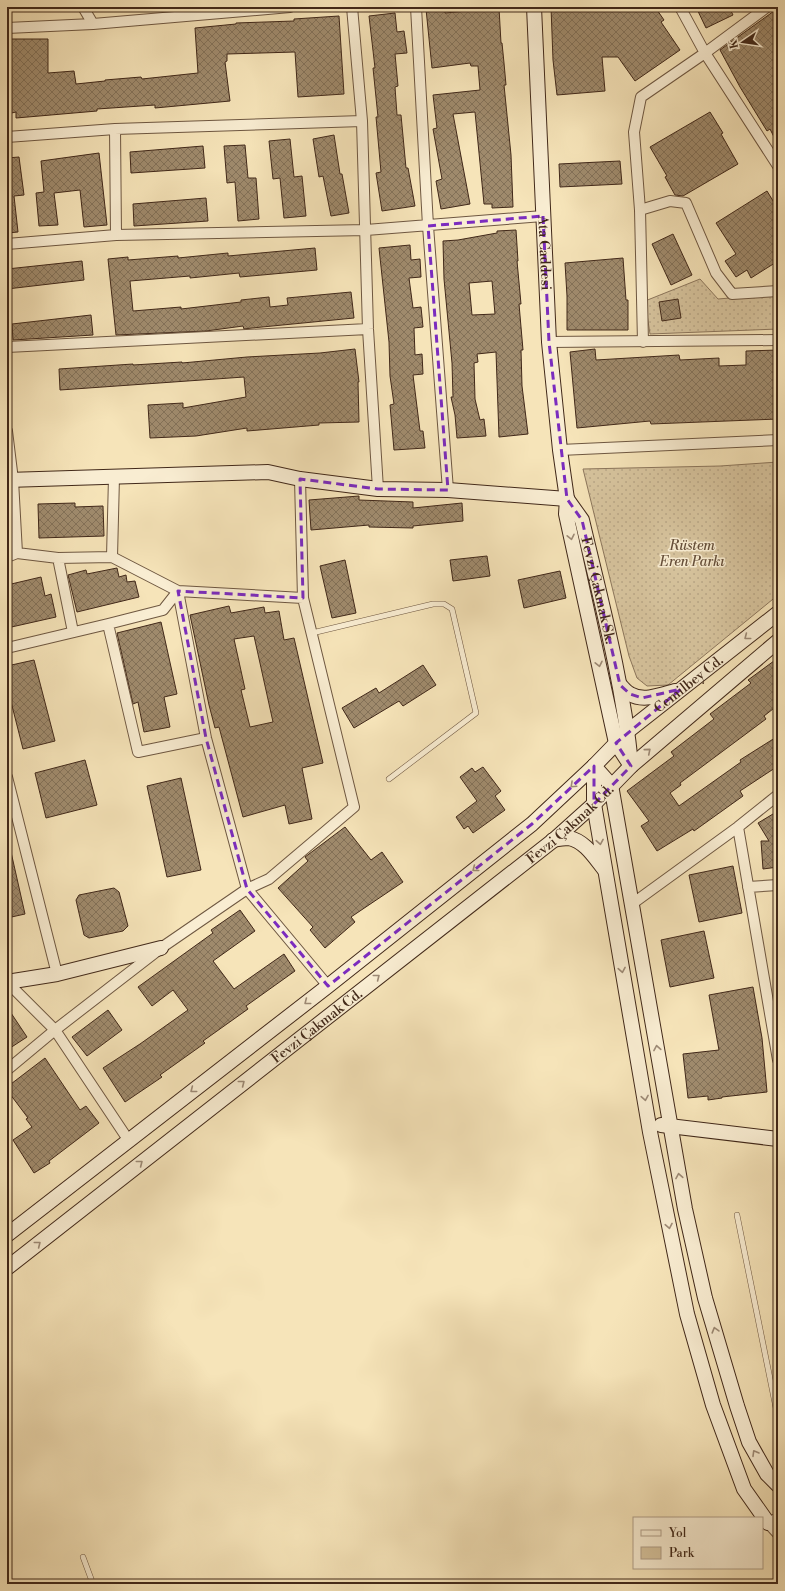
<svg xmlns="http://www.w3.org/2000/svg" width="785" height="1591" viewBox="0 0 785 1591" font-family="'Libre Bodoni',serif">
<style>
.green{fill:url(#green-dots);stroke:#8c765c}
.building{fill:url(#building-cross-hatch);stroke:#412819;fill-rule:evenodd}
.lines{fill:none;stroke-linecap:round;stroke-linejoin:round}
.lane-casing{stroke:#6e5741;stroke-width:6}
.street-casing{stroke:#6e5741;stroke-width:12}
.secondary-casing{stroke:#412819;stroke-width:16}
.lane{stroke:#f9edd2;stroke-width:5}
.street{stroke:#f9edd2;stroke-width:10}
.secondary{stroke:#f9edd2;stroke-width:14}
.oneway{stroke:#9d8a76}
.marked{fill:none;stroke:#7b2cbf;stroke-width:3;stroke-dasharray:8 5;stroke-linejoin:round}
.labels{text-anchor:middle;stroke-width:3;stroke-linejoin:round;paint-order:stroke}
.street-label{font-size:14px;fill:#412819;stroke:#f9edd2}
.park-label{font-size:14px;font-style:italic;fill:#664f3a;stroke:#f9edd2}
</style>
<defs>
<pattern id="green-dots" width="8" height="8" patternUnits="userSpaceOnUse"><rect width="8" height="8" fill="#d7c49e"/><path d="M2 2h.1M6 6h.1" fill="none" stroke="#baa888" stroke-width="1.8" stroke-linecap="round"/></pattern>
<pattern id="building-cross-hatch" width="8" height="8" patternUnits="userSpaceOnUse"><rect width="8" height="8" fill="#9f8a6c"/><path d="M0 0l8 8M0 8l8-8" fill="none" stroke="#837158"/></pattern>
</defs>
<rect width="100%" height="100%" fill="#f6e4b9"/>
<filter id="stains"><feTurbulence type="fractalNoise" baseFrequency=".005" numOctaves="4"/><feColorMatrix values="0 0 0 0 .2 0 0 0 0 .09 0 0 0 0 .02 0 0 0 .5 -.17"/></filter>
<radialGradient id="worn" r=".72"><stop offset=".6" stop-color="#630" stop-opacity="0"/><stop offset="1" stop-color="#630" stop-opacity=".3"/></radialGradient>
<path class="green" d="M700,279L718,299L778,294V329L650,334L645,301Z
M778,462V595L668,685L647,686L637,678L629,656L583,469L720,466Z"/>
<path class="building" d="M551,7H655L664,20L661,22L680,50L635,81L618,57H602L605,91L557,95L553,60Z
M696,7H729L733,15L706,28Z
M445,8V13L499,8L501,43H502L504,63L506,85H504L511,155L513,207L492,208V204H484L475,112L453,114L470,204L441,209L436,181L442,179L433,129L437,128L433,95L480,90L478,66H471L470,63L432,68L426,9Z
M774,11L778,17V145L770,129L767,131L740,87L720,50Z
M395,13L397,32L404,31L407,53L395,54L398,86L395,87L397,115H401L406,168H408L415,206L382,211L376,173L381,172L376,117H378L373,68H375L369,16Z
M339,16L344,94L298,97L295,52L227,54V61L225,62L230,101L155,108V105L97,109V111L16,118V112L7,114V67L10,66L9,39H48V73L74,71L76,84L105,81V80L141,77L142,79L198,73L195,28L236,24V23L294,21V19Z
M710,112L723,133L721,134L738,164L683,196L675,195L665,177L667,176L650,147Z
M334,135L340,174H342L349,213L331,216L323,176L319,177L313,139Z
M290,139L294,177L302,176L306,216L284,218L280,178L273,179L269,141Z
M245,145L248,178H256L259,219L238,221L235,182L227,183L224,146Z
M203,146L205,168L131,173L130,152Z
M99,153L107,225L84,227L80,190L54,193L58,225L39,226L36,193L44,192L41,161Z
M19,157L24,195L14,196L18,232L7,233V158Z
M620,161L622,184L560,187L559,164Z
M767,191L778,209V261L751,278L747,270L736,277L725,261L736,254L716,223Z
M206,198L208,221L134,226L133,204Z
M516,230L518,261H517L521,304H519L523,350H521L522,386L528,434L499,437L496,352L477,354L478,362L474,363L475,399L479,416L480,420L484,419L486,436L457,438L455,415L451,397H453L452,363L444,279L443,241L458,240L497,233V231ZM492,281L495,314L472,315L469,283Z
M673,234L692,275L671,285L652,244Z
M410,245L411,260L420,259L421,277L409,278L413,308L421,307L423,327L414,328L415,355L422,354L423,374L413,375L420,431H423L425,448L394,450L390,405L394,404L390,376L389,342L379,248Z
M315,248L317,270L240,277L239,273L190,278V276L130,281L133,311L181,307V309L241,302V300L269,297L270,307L288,305L287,298L351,292L354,318L252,328L244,329L243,326L206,331L116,335L108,259L128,257V260L178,256V258L228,253V256Z
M623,258L626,300H628V330H567V296L565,263Z
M82,261L84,280L7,289V269Z
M678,299L681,318L662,321L659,302Z
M91,315L93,335L13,340L12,324Z
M355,349L359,382H358L359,422L319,423V425L247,431V428L196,436L150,438L148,405L183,403V408L246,397L244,377L60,390L59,369L133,364V365L182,362V363L247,357L320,353Z
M595,349L596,360L679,355L680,360L719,358V366L746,365V351L778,350V419L651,424L650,421L577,428L570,352Z
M359,496V500L413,502V508L462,503L463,521L413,526V528L369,527V525L311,530L309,500Z
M75,503V507L103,506L104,536L39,538L38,504Z
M487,556L490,576L453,581L450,560Z
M345,560L356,613L332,618L320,566Z
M117,568L119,577L126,575L127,582L135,581L139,597L77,612L68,575L86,570L87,574Z
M560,571L566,598L524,608L518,580Z
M41,577L45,596L51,594L56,617L7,628V585Z
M229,606L231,613L264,607L265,613L279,611L284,640L294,638L323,763L302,768L312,819L289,824L285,805L243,817L219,727L215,728L209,705L190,615ZM254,636L273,722L250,727L241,690L245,689L234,639Z
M161,622L177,694L164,697L170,727L144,732L138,702L133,704L117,633Z
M778,658V705L764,716L766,719L680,783L681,785L670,793L679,806L741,762L740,760L778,736V766L740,791L743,796L694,831L693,829L657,851L641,826L649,821L627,791L674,756L671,752L714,719L710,714L751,683L748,680Z
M34,660L55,741L23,749L7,686V666Z
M423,665L436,685L403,706L399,701L354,728L342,708L376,688L379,693Z
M85,760L97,805L46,818L35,773Z
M483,767L501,791L495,796L505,810L473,833L468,826L464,829L456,817L477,801L460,777L472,768L475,772Z
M181,778L201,870L167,877L147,786Z
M778,811V867L763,869L761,841H769L758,823Z
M345,827L371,860L382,852L403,882L351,917L355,922L325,948L310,930L313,927L278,888L308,861L305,857Z
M7,852H11L25,914L7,918Z
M733,866L742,913L699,922L689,875Z
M114,888L119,892L128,926L123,931L89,938L84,935L76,900L79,895Z
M240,910L255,931L213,961L234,989L284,954L295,971L246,1006L248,1009L203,1041L205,1043L160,1075L162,1077L125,1102L103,1068L140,1044L188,1010L173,990L152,1006L138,987L213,933L211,930Z
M704,931L714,978L670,987L661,940Z
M753,987L762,1038L767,1092L722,1097V1098L708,1100V1096L688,1098L683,1054L719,1050L709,995Z
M7,1007L27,1037L7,1050Z
M108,1010L122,1030L87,1056L72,1037Z
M45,1058L80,1110L86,1106L99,1123L49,1161L50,1163L34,1173L13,1140L32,1127L26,1119L28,1118L7,1090V1087Z"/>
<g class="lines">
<g class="lane-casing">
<path id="lane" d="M312,633L433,604H444L452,609L476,713L389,779
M737,1215L778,1418
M83,1557L93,1584"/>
</g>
<g class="street-casing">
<path id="street" d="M83,7L93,24
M352,7L362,121L368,329L378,489
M416,7L428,226L448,490
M680,7L705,53L778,166
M7,28L93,24L290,7
M115,129L116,235
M7,137L115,129L362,121
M640,210L670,201L686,203L716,273L732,294L778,291
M7,244L116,235L366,230L543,216
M549,342L778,340
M643,342L640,210L634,132L641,97L705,53L767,7
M7,347L368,329
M7,431L13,480L17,553
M560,450L778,440
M7,557L17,553L58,558L112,557L178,591L303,598
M112,557L114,477
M58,558L73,632
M178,591L206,738L247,889L328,986
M108,624L138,752L206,738
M7,648L108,624L163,610L178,591
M7,777L57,974
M738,827L778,1060
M748,887L778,885
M632,904L738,827L778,795
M7,982L55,1030L129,1141
M7,1070L55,1030L161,948L247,889L269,879L354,807L303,598L300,479
M778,1518L768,1523L778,1534"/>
</g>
<g class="secondary-casing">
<g id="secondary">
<path id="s1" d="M534,7L549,342L560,450L567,499L566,514L616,743L631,766"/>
<path d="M7,480L268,472L300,479L378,489L448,490L567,499"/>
<path id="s2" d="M567,499L582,520C601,601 623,682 631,764"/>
<path d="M620,685C623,688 626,692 630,694C643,702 661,695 675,691"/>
<path d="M594,766V804L650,1132L687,1314L713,1405L744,1489L768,1523"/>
<path d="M594,766L611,785L685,1209L705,1298L737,1406L749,1442L767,1474L778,1485"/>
<path d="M553,840C558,839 564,838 569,838C585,841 595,858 604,869"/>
<path d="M7,982L57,974L161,948"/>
<path d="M661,1125L778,1139"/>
<path id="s3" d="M7,1235L328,986L532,824L594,766L628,731L778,613"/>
<path id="s4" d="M7,1268L555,839L594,804L631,766L778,641"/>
</g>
</g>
<use href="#lane" class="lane"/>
<use href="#street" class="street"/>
<use href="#secondary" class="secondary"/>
</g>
<defs><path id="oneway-chevron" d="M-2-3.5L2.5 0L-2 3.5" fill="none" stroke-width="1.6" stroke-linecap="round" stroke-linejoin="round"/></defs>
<g class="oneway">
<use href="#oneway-chevron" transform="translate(571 537) rotate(78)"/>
<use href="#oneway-chevron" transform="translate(747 637) rotate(142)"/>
<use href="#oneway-chevron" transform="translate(599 664) rotate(78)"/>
<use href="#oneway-chevron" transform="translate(648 751) rotate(-40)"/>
<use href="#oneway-chevron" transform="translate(573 785) rotate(137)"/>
<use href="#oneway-chevron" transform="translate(600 842) rotate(80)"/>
<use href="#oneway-chevron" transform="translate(475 869) rotate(142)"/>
<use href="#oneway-chevron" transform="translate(622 970) rotate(80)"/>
<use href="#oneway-chevron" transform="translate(377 977) rotate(-38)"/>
<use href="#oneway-chevron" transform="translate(307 1002) rotate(142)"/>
<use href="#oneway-chevron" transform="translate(657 1048) rotate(-100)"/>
<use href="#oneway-chevron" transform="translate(242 1083) rotate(-38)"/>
<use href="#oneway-chevron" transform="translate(193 1090) rotate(142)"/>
<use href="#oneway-chevron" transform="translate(645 1098) rotate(80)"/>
<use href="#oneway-chevron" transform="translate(140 1163) rotate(-38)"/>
<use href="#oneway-chevron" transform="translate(679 1176) rotate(-100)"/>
<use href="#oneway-chevron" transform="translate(669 1226) rotate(79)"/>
<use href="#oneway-chevron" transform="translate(38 1244) rotate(-38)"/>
<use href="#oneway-chevron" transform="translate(715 1330) rotate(-106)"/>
<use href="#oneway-chevron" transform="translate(755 1453) rotate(-120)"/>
</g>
<path class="marked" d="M543,216L549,342L567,499L582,520L620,685L630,694L642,698L681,689L616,743L631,766L594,804V766L532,824L328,986L247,889L206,738L178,591L303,598L300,479L378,489L448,490L428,226Z"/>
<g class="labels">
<g class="street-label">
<text dy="5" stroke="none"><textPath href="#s1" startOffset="246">Ata Caddesi</textPath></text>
<text dy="5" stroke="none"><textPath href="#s2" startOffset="98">Fevzi Çakmak Sk.</textPath></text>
<text dy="5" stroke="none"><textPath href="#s3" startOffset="877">Cemilbey Cd.</textPath></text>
<text dy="5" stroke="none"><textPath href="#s4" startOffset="717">Fevzi Çakmak Cd.</textPath></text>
<text dy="5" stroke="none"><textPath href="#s4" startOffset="393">Fevzi Çakmak Cd.</textPath></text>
</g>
<g class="park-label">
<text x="692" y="550">Rüstem<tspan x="692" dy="16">Eren Parkı</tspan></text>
</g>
</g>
<rect width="785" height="1591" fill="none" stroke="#f6e4b9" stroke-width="24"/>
<rect x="8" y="8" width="769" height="1575" fill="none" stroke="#412819" stroke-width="2"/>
<rect x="12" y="12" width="761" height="1567" fill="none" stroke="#412819"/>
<rect x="633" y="1517" width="130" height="52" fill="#f9edd2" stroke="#af9e88"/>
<rect x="641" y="1530" width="20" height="6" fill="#f9edd2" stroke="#af9e88"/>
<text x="669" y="1537" font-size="12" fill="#412819">Yol</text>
<rect x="641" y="1547" width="20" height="12" fill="#d7c49e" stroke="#af9e88"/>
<text x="669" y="1557" font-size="12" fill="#412819">Park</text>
<g transform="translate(743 42) rotate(257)" stroke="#f9edd2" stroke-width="3" paint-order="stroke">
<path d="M0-3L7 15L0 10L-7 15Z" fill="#412819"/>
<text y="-6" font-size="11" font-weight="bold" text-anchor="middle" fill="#412819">K</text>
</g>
<rect width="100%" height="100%" filter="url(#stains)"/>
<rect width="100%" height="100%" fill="url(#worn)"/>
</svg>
